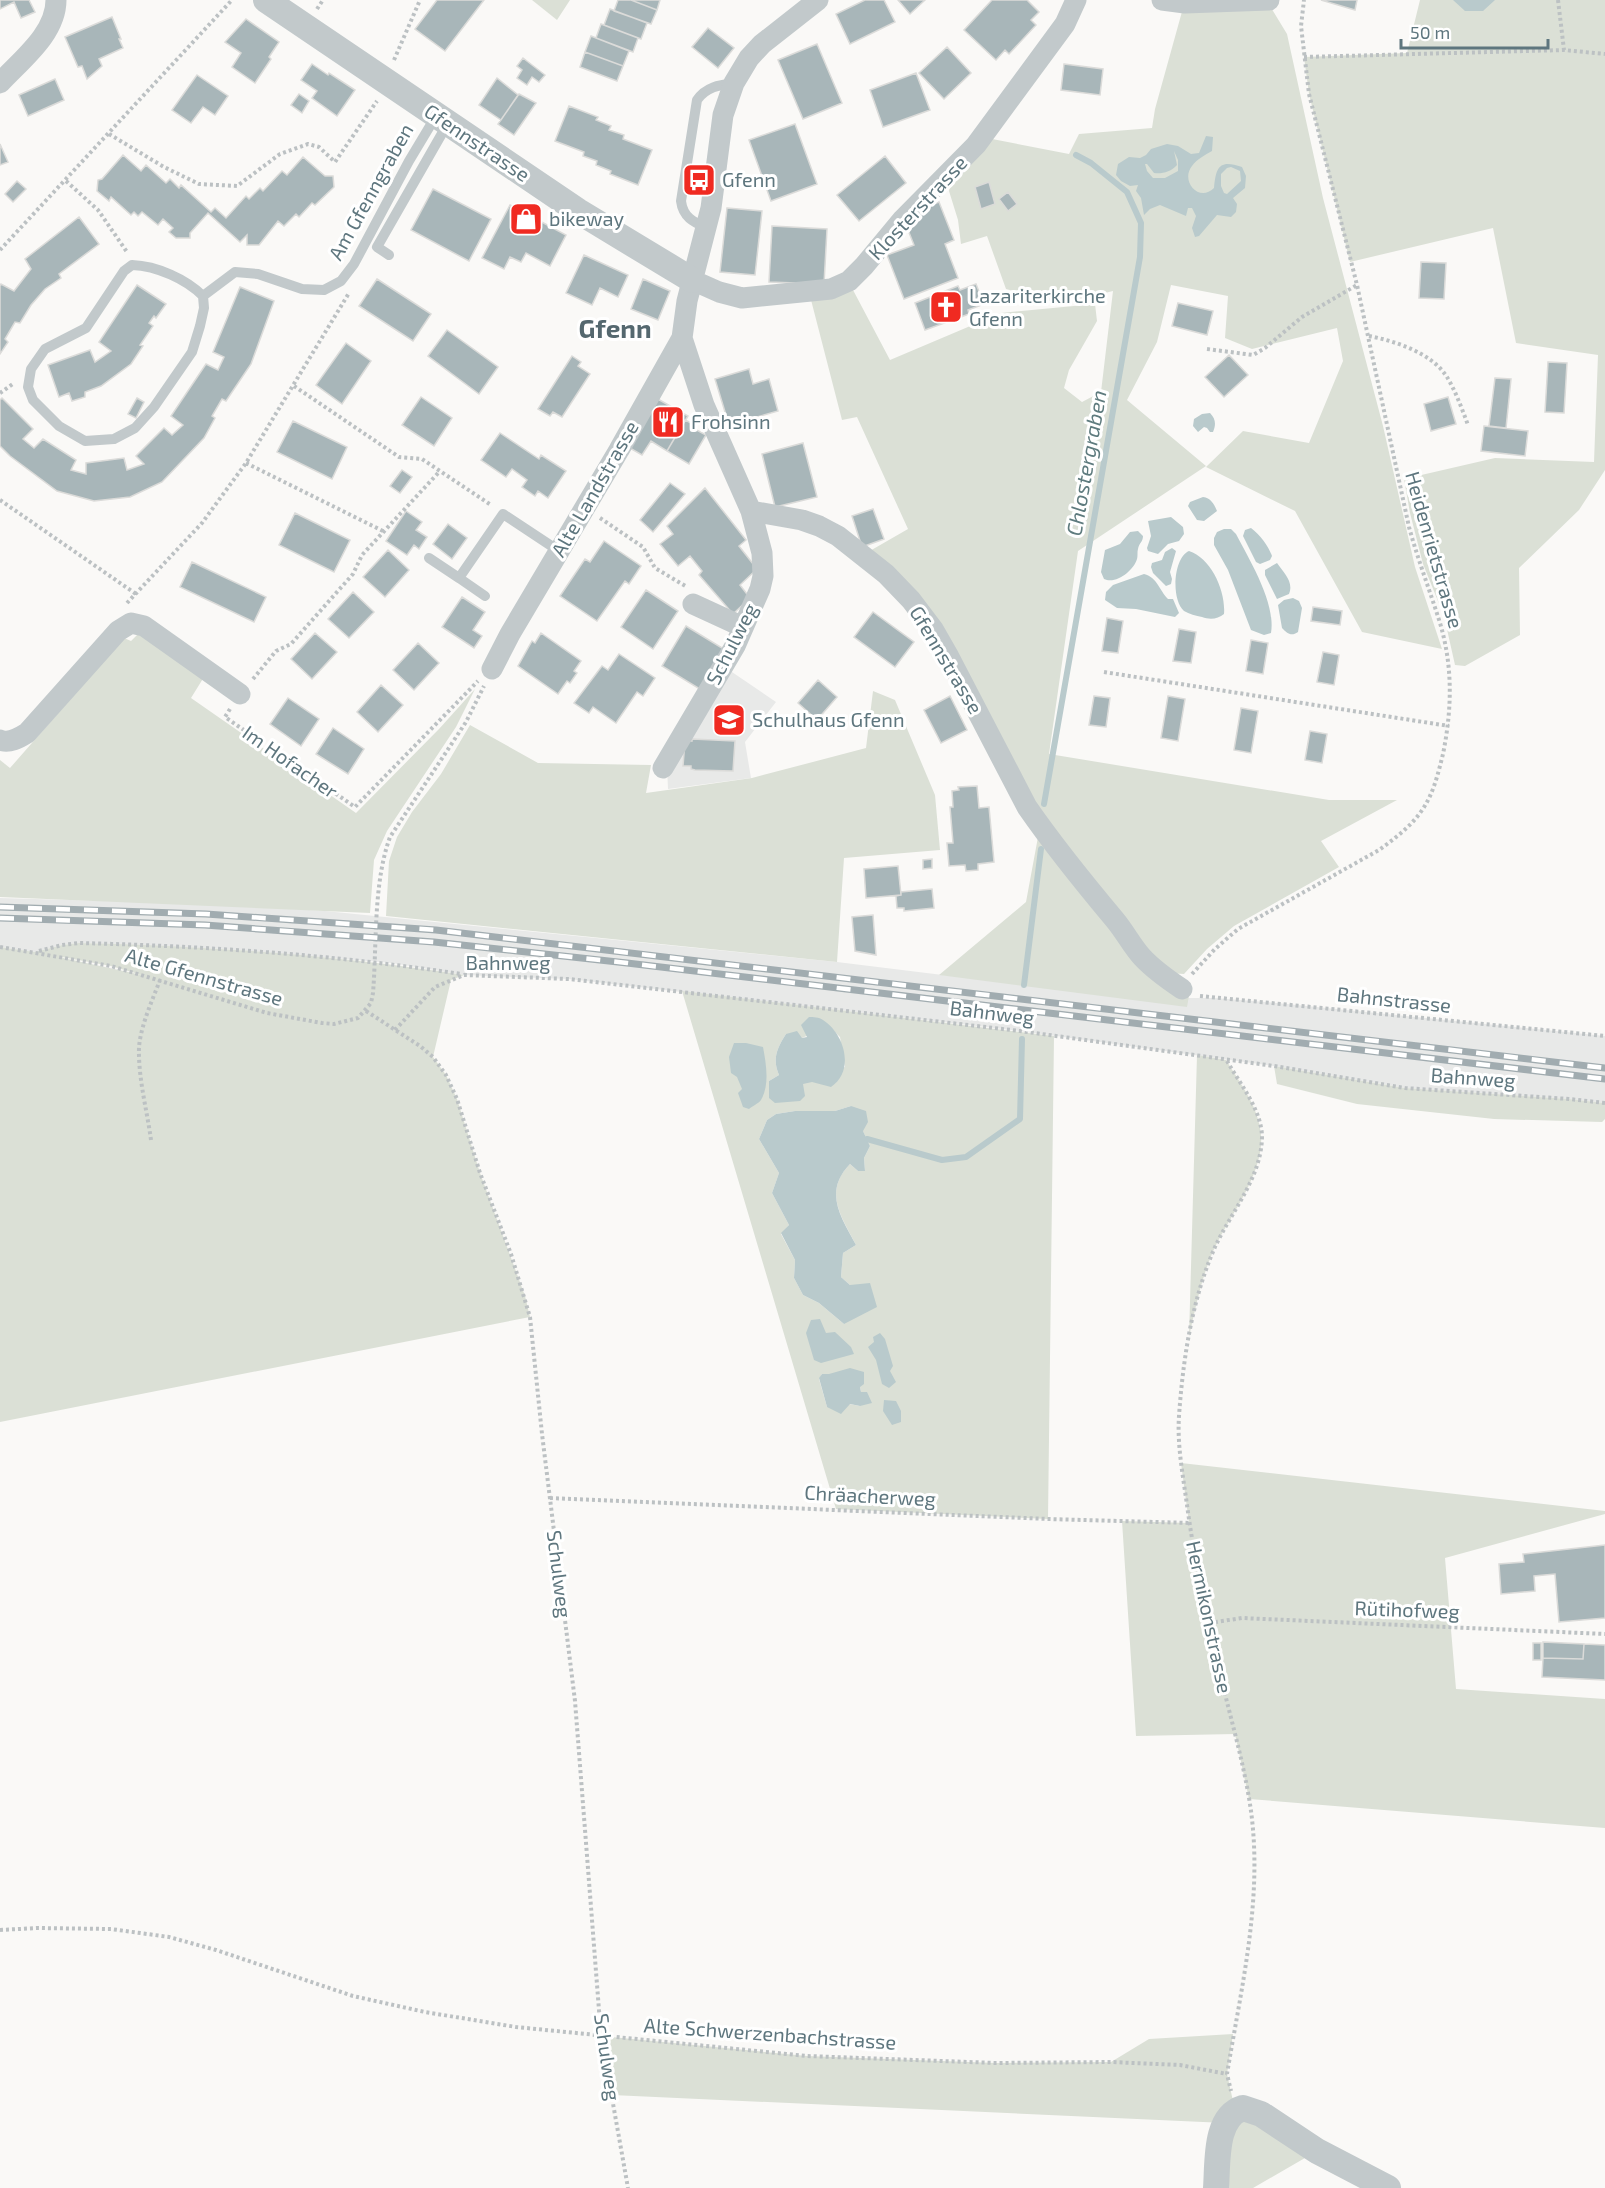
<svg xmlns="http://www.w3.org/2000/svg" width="1605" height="2188" viewBox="0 0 1605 2188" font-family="'Exo 2',sans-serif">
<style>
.built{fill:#e8e9e8}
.green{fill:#dbe0d6;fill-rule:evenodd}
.water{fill:#b9cacc;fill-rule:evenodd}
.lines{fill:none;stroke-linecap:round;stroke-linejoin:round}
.stream{stroke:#b9cacc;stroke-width:6}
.building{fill:#a8b6b9;stroke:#dbdbd9;stroke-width:1.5}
.path{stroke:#bcc1c3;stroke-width:4;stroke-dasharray:3 3;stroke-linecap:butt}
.service{stroke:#c2c9cb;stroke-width:10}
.minor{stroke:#c2c9cb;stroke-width:21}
.tertiary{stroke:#c2c9cb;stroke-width:26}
.rail-casing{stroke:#a1acb0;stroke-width:7}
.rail{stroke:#fff;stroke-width:4.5;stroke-dasharray:14;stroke-linecap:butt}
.labels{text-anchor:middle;stroke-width:6;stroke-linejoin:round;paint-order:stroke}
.street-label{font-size:20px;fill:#5e767e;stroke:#fff}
.poi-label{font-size:20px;fill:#5e767e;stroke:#fff;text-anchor:start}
.water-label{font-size:21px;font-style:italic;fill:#5e7b7e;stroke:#fff}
.district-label{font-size:26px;font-weight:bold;fill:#55686f;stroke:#fff}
</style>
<rect width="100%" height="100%" fill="#faf9f7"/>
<path class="built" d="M729,670L776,702L745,742L751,778L668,789L667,767Z
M0,898L208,904L325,911L837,962L1024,985L1168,998H1214L1277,1003L1605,1036V1103L1569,1099L1405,1088L1274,1066L1020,1031L569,979L464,975L392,963L223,949L79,943L62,945L35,952L0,947Z"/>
<path class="green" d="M532,0H570L557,20Z
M1420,0H1605V470L1579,510L1519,568L1520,635L1465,666L1455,665L1444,616L1423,564L1410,513L1404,479L1495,458L1594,462L1598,355L1516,343L1493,228L1350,262L1309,94L1304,57L1407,53Z
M1270,6L1287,34L1323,198L1383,426L1415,567L1442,649L1362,632L1295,511L1206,467L1243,431L1309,443L1343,361L1337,328L1252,349L1225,338L1228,296L1171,285L1157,342L1127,400L1206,466L1078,551L1049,754L1329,800H1397L1321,841L1339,867L1234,926L1207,949L1184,974L1168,973L1147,951L1034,806L953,648L868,552L908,529L857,417L842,420L810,296L853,290L890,360L1001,313L1095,304L1097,321L1069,370L1064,388L1082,402L1101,392L1113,291L1060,304L1006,289L987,236L961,244L958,220L949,191L950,185L987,138L1069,154L1079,134L1152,128L1155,109L1183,8Z
M140,632L204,677L191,698L356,813L439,729L475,689L456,727L387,831L374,860L370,913L0,897V760L10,768L124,638L131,641Z
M873,691L895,700L935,795L940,850L844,858L837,962L386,916L389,861L397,837L412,812L441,774L470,725L538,763L651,765L646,793L752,778L866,748Z
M1038,837L1189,996L1187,1007L939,975L1026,902Z
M79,943C208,946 337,955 464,975L451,980L433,1057L446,1075L457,1099L480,1173L525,1296L530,1317L0,1422V947L35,952L62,945ZM62,957L111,966L142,975L63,958Z
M682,991L1054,1036L1048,1519L836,1509ZM829,1026L840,1037L845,1067L812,1082L769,1081L779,1075C772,1059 777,1048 786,1034L802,1038ZM851,1106L870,1146L864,1158L865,1171H858L850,1164C823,1192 841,1216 856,1245L843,1253L841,1277L850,1285L844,1324L819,1303L803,1295L794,1278L795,1260L781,1234L789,1225L772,1193L779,1173L759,1139L767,1120L776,1114L795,1111H835ZM822,1374H829L860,1387L861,1392L860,1406L849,1404L827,1407L819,1379Z
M1197,1055L1226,1060C1240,1083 1259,1107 1261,1135C1264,1172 1232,1213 1216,1245C1202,1274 1196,1306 1189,1337Z
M1274,1066L1405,1088L1569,1099L1605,1103V1119L1602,1122L1494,1119L1357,1104L1277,1084Z
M1181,1463L1605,1511V1514L1445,1558L1456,1689L1605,1699V1828L1249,1799L1235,1734L1136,1736L1122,1521L1189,1523Z
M1233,2034L1227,2074L1235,2110L1317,2151L1253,2188H1216L1225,2123L612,2095L601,2036L807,2056L996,2063L1111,2062L1149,2039Z"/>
<path class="water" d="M1453,0H1495L1483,11H1465Z
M1206,136L1213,137L1212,151C1205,155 1197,159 1192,166C1180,181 1199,203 1214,188C1216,167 1219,159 1242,167L1246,176L1245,188L1233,198L1237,204L1236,212L1231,217L1217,215L1199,236L1195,237L1192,228L1196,216L1192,208H1188L1186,216L1160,205L1150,209L1144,215L1141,198L1136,191L1138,185L1130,186L1121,181L1116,175L1118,164L1129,157L1140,158L1146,155L1151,149L1167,144L1178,146L1191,154L1199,153ZM1174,151L1178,160V171L1165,178H1153L1147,171L1145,164H1147L1154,173C1162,174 1171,172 1177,165ZM1231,167L1240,171L1241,181L1227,194L1224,193L1221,186V174L1227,168Z
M1210,413C1216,419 1216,425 1213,432H1210L1207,428L1204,427L1198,432L1193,426L1194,419L1202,414Z
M1203,497C1211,498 1214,504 1217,511L1204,521L1197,520L1188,506L1190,502Z
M1171,517L1183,527L1184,534L1179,541L1168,544L1158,554L1148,551L1147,548L1151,536L1148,521Z
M1251,528C1260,535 1268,545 1272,556L1270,560L1260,564L1256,562L1243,536L1245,530Z
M1224,529H1231L1236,534C1250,561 1276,603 1271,633L1264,635L1251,630L1228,570L1214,545V538L1217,532Z
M1138,531L1143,536C1143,542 1139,543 1138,549C1137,552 1138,555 1137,559C1134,570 1116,585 1104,579L1101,572L1105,550L1120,544L1130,532Z
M1172,548L1176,551L1170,572L1172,579L1171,584L1166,586L1153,573L1151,567L1152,563L1162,560L1165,552Z
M1189,551C1211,558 1226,591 1224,614C1218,619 1210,620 1202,617C1196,616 1189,614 1184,611C1171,600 1173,558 1189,551Z
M1277,563C1284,573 1294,582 1289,594L1277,599L1265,575V570Z
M1144,574C1158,578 1159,590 1168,599H1173L1179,613L1175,617L1136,609L1117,608L1105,600L1106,592L1113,585Z
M1293,598L1299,601L1302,608L1298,632C1291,637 1287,633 1282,628L1278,605L1284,600Z
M809,1017C813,1017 819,1017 823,1020C845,1034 855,1071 831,1087L812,1082L803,1084L805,1096L800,1101L775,1103L769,1098V1081L779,1075C772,1059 777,1048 786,1034L797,1031L802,1038L807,1037L801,1025Z
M734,1043H746L763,1047C766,1063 770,1085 761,1100C758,1104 752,1106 749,1109L743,1107L738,1093L742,1089L737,1077L731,1073L729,1057Z
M851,1106L866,1111L868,1122L863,1131L870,1146L864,1158L865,1171H858L850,1164C823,1192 841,1217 856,1245L843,1253L841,1277L850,1285L870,1283L877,1307L844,1324L819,1303L803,1295L794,1278L795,1260L781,1233L789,1225L772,1193L779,1173L759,1139L767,1120L776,1114L795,1111H835Z
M820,1319L826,1333L835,1332L851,1347L854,1354L821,1363L814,1360L806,1333L811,1320Z
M880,1333L885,1339L893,1366L890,1371L896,1382L889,1388L882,1384L876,1360L868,1347L874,1342L873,1337Z
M850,1368L864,1372V1384L860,1387L861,1392H867L872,1403L860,1406L850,1404L841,1414L827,1407L819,1378L822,1374H829Z
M884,1400L896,1401L901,1411V1422L892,1425L883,1411Z"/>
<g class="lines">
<path class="stream" d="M1044,804L1140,257L1141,223L1127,192L1091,163L1076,155
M1024,985L1041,849
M867,1139L942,1160L966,1157L1020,1119L1022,1039"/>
</g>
<path class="building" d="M0,0H29L35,12L21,18L14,2L0,9Z
M437,0H484L445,51L415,29Z
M618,0H631L657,10L651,24L614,11Z
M631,0H660L657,10Z
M865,0H884L895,22L850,44L836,14Z
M898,0H925L910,14Z
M992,0H1027L1039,12L1031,20L1036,25L1009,54L1005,50L996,60L964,30Z
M1321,0H1357L1355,10Z
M610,9L647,23L641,39L604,25Z
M112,17L121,39H119L123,48L99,59L102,66L87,79L82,66L78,67L65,37Z
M246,19L279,42L269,57L271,59L255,83L232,67L241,53L225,42Z
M601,24L638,38L633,52L596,38Z
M708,28L734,48L718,68L692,47Z
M591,36L629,51L623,66L585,52Z
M817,44L842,103L803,119L778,60Z
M947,47L971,73L944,99L919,73Z
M585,52L623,66L617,81L580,67Z
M523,58L545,75L539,82L532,77L527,85L517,78L522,70L517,66Z
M312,64L328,75L329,73L355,90L337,116L312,98L317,91L301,80Z
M1064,64L1103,69L1100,95L1061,90Z
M916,73L930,110L883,127L870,90Z
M197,75L228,96L215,115L203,107L191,123L172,110Z
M497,78L518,95L501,120L479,105Z
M55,79L64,100L28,116L19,95Z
M299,94L309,101L302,113L291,105Z
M519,94L536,103L514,135L498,124Z
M569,106L598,117L596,120L611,126L609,130L624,135L623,139L652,150L638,185L610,174L611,171L596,165L597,161L583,156L584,152L555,141Z
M795,124L817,184L771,201L749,140Z
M0,144L8,162L0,165Z
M123,155L141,171L146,165L166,183L170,179L179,188L181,185L211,212L215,208L226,218L246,196L249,199L260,188L263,191L282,171L287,175L303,157L325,176H333L334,187L315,205L312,203L299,217L296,214L284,226L278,221L259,245H247V235L240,242L208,213L190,233V238H176L169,232L173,228L163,219L158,225L142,212L138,216L134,212L131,215L111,197L109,201L97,191L98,180L102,179Z
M885,156L906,183L859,221L837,195Z
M17,181L26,189L13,202L5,194Z
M989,182L995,204L981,209L975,187Z
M433,189L491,219L469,261L411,230Z
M1008,192L1017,204L1008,211L999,199Z
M939,202L954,240L945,244L958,278L904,299L887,255L914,245L906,225L920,219L917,210Z
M510,205L566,235L550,266L526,253L521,262L510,257L504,269L482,258Z
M727,208L762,211L755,275L720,272Z
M79,217L99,244L59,274L61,278L45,289L31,305L20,323L15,322L5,339L8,342L0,354V286L1,284L14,291L31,269L25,259Z
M772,226L827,229L824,284L769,282Z
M584,255L628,275L618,297L600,288L592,305L566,293Z
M1421,262L1446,263L1444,299L1419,298Z
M377,279L431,314L413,341L359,306Z
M643,279L670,291L658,320L631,309Z
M976,284L984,304L968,310L969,314L925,330L915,303L958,286L960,290Z
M137,285L166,304L156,318L154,316L149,323L153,326L140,345L143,346L131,364L101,386L85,392V397L72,401L69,393L59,397L48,365L90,350L95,362L111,351L99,342Z
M240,287L274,301L251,364L226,401L222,399L212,416L215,418L204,438L162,482L130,497L94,501L57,491L10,456L0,446V400L2,398L33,429L23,439L34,448L43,439L76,460L71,470L86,474V463L124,458L127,470L144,464L136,456L164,428L172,435L183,425L171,416L206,364L218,370L224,357L213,352Z
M1178,303L1213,311L1207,335L1172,326Z
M447,330L498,367L479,394L428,356Z
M346,343L371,361L342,404L316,385Z
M1229,355L1248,375L1224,397L1205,377Z
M572,356L581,362L578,366L590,374L562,417L553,412L550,416L538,409Z
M1548,362L1567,363L1564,413L1545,412Z
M749,369L753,384L769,379L778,411L729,425L715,379Z
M1495,378L1511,379L1506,428L1489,426Z
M421,397L452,418L434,446L402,425Z
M1448,397L1456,424L1431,431L1424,404Z
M137,398L144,402L136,418L128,414Z
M656,398L688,416L667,451L651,441L642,455L628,447Z
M685,420L693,424L691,427L706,435L689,464L667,451Z
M293,421L347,447L332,479L277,452Z
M1484,426L1528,431L1525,456L1481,451Z
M500,433L539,459L541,455L566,471L548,498L538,491L535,496L522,487L527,480L512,469L506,477L481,460Z
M803,443L817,497L775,507L762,454Z
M402,470L412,477L400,493L390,486Z
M670,483L685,494L653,532L640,520Z
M705,488L746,540L739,546L757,569L740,585L750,598L733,614L699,575L702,571L690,556L678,566L660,544L673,534L667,526Z
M873,509L884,539L862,547L852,516Z
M406,511L422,522L416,530L427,537L419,549L414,545L407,555L386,541Z
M295,513L350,540L334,572L279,545Z
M448,524L467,538L452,559L433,544Z
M604,541L641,566L629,584L625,581L597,621L560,596L585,559L590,562Z
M388,550L409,570L385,597L363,577Z
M192,562L266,597L254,622L180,587Z
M646,590L678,611L653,649L621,627Z
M353,592L374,612L349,638L328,619Z
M462,597L485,612L473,630L482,636L474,648L442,627Z
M1313,607L1342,611L1340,625L1311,621Z
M873,612L914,642L895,667L854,637Z
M1107,618L1123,621L1118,653L1102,651Z
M686,626L727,651L703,691L662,666Z
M1179,629L1196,632L1191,663L1173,661Z
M315,633L337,652L312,679L291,659Z
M541,633L581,661L574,671L577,673L570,683L567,681L558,694L518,666L532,641L535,643Z
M1251,640L1268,643L1263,674L1246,671Z
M418,643L439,663L414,690L393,670Z
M1323,652L1339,655L1334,685L1317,682Z
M619,654L655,678L643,696L637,692L616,723L593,707L589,713L574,703L602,666L608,670Z
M818,680L837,697L817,720L798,703Z
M381,685L403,705L378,732L357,712Z
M950,696L967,730L941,743L924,710Z
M1094,696L1110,698L1106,727L1089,725Z
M1168,696L1185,699L1178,741L1161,738Z
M288,698L319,719L301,746L270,724Z
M1241,708L1258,711L1251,753L1234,750Z
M333,728L364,749L348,774L316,754Z
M1310,731L1327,734L1322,763L1305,760Z
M692,739L735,741L733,771L695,770L691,769V766H683L685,741H692Z
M977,786L979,808L989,807L994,862L978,864V870L966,871L965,865L949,866L947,843H953L950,807H953L952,791L959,790L958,787Z
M932,859V868L923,869V860Z
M898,866L901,895L866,898L864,869Z
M932,889L934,908L904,911V908H897L896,896L901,895V892Z
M873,915L876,955L855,951L852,917Z
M1605,1545V1618L1559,1622L1555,1574L1534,1576L1535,1591L1501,1594L1499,1564L1524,1562L1523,1554Z
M1543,1642L1584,1644L1583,1659L1543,1658Z
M1533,1643H1541V1660H1533Z
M1584,1644L1605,1645V1680L1542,1677L1543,1658L1583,1659Z"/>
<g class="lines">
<path class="path" d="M1558,0L1564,50
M317,9L323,0
M1304,57L1564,50L1605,54
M394,60L420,0
M109,134L164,167L199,184L237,186L280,154L308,144L319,147L335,162L377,101
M66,181L98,210L127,252
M0,250L232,0
M1369,336C1395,341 1432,353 1447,377C1456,392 1462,409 1468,425
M1207,349L1253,355L1265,348L1302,317L1357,285
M294,386L399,457L422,459L491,505
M0,393L14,383
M246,463L385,532
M0,500L136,594
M600,518L643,547L655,568L687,587
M127,603L202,523L246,463L349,293
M1104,672L1449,726
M253,679L276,651L291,644L353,574L362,555L440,471
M230,709L225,717L355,807L478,681
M0,947L111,966L267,1013L322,1023L334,1024L358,1018L371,1003L373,993C377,943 373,884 390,837L466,722L484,686
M39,951L62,945L79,943C207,946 335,955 461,974
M1192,974L1215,949L1238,929L1379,850C1394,839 1409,828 1420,813C1433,796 1438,774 1443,754C1452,709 1453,667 1440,623C1430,591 1418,560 1409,527L1357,285L1309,94L1301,26L1304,0
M1200,996L1605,1036
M366,1011L420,1046L433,1057L446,1075L457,1099L480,1173L511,1254L530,1317L542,1434L575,1701L601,2036L628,2188
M395,1030L435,987L464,975L569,979L1020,1031L1274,1066L1405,1088L1569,1099L1605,1103
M1227,1061C1240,1084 1261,1109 1262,1136C1262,1177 1231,1212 1215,1247C1192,1299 1183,1359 1179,1416C1177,1445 1183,1476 1187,1505C1194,1557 1205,1609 1217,1660C1227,1706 1241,1751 1249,1798C1265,1891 1242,1983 1227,2074L1231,2091
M151,1140C147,1110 138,1078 139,1047C141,1025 152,1001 160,980
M550,1498L1048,1519L1190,1523
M1209,1623L1242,1618L1605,1634
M0,1930L38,1928L111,1929L169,1937L216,1950L353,1996L425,2012L516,2027L807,2056L996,2063L1111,2062L1180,2065L1227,2074"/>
<path class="service" d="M707,228C693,222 683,217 681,201L697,100C706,87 719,85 734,83
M389,255L377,247L448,123
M132,265C157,266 186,279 203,296L204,308L200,326L192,352L154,407L135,428L114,439L85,441L59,426L33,400L28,387L31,369L45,349L86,328L124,271Z
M203,296L235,272L258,274L302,289L324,290L341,281L354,264L409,161L436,116
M429,558L459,578L503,514L559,551
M459,578L485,596"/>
<path class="minor" d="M1162,0L1185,3L1269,0
M0,83C21,60 56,34 56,0
M692,280L719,292L742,298L831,289L849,281L864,266L903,219L976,145L1065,24L1076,0
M682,338L704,405L751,511L802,520L819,526L838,536L886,574L911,600L933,629L949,657L1027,807C1054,846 1084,883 1115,920C1125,932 1132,946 1142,957C1154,970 1167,979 1182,989
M693,604L743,627
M492,669L510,634L619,450L682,338L687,301L711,208L723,115L734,83L749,58L762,44L818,0
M0,740C9,744 19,738 27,733L118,631L131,623L144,626L240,694
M663,768L735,646L760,589L763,576L762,553L751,511"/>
<path class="tertiary" d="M266,0L578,211L692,280
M1216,2188C1218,2163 1214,2117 1243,2108L1261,2114L1317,2151L1388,2188"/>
<g class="rail-casing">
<path id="rail" d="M0,907L206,914L436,930L1605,1068
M0,918L205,925L434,942L627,963L1605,1079"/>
</g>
<use href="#rail" class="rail"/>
</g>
<defs>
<g id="bus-square" transform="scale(1.725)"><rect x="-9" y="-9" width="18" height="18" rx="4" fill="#f02a21" stroke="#fff"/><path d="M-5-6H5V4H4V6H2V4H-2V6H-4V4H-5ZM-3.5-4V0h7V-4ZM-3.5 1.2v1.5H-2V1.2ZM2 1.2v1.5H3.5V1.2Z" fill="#fff"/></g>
<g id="shop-square" transform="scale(1.725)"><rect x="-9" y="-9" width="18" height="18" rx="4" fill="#f02a21" stroke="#fff"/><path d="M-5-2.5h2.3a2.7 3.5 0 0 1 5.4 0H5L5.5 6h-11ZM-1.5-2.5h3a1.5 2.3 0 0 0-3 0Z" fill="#fff"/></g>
<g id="church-square" transform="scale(1.725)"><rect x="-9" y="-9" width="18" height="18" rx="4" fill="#f02a21" stroke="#fff"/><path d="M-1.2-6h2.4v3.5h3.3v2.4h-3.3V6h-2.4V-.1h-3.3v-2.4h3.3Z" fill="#fff"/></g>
<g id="restaurant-square" transform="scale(1.725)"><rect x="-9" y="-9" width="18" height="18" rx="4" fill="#f02a21" stroke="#fff"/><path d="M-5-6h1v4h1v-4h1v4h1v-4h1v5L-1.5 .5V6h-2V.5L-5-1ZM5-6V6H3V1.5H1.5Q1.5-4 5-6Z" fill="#fff"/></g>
<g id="school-square" transform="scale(1.725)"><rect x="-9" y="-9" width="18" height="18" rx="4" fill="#f02a21" stroke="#fff"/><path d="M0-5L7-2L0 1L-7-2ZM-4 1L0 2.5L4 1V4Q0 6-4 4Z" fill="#fff"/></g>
</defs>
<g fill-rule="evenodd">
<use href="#bus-square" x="699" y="180"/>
<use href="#shop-square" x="526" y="219"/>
<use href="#church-square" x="946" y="307"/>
<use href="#restaurant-square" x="668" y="422"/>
<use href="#school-square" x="729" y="720"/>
</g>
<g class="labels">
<g class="street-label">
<text transform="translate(477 143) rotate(34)" y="7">Gfennstrasse</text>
<text transform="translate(371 192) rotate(-61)" y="7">Am Gfenngraben</text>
<text transform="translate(918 208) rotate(-47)" y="7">Klosterstrasse</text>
<text transform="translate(595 489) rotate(-60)" y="7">Alte Landstrasse</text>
<text transform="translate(1434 550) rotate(74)" y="7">Heidenrietstrasse</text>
<text transform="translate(732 644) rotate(-63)" y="7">Schulweg</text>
<text transform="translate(946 660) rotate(59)" y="7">Gfennstrasse</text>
<text transform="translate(290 762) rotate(35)" y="7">Im Hofacher</text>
<text x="508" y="970">Bahnweg</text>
<text transform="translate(204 977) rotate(16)" y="7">Alte Gfennstrasse</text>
<text transform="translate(1394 1000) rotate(6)" y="7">Bahnstrasse</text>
<text transform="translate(992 1013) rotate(7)" y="7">Bahnweg</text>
<text transform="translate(1473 1078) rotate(4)" y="7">Bahnweg</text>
<text transform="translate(870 1496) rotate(3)" y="7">Chräacherweg</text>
<text transform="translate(559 1574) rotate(83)" y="7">Schulweg</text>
<text transform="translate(1407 1610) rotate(2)" y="7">Rütihofweg</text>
<text transform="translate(1209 1617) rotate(78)" y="7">Hermikonstrasse</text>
<text transform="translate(770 2034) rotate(4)" y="7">Alte Schwerzenbachstrasse</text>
<text transform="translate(607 2057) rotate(82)" y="7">Schulweg</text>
</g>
<g class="poi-label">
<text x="722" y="187">Gfenn</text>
<text x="549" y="226">bikeway</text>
<text x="969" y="303">Lazariterkirche<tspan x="969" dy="23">Gfenn</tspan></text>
<text x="691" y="429">Frohsinn</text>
<text x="752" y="727">Schulhaus Gfenn</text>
</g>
<g class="water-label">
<text transform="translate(1087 463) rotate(-80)" y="7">Chlostergraben</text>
</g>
<g class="district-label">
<text x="615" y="338">Gfenn</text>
</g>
</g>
<path d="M1401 39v9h147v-9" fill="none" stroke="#5e767e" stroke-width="3"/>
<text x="1410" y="39" font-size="18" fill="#5e767e" stroke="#ffffff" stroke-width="4.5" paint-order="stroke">50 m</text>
</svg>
